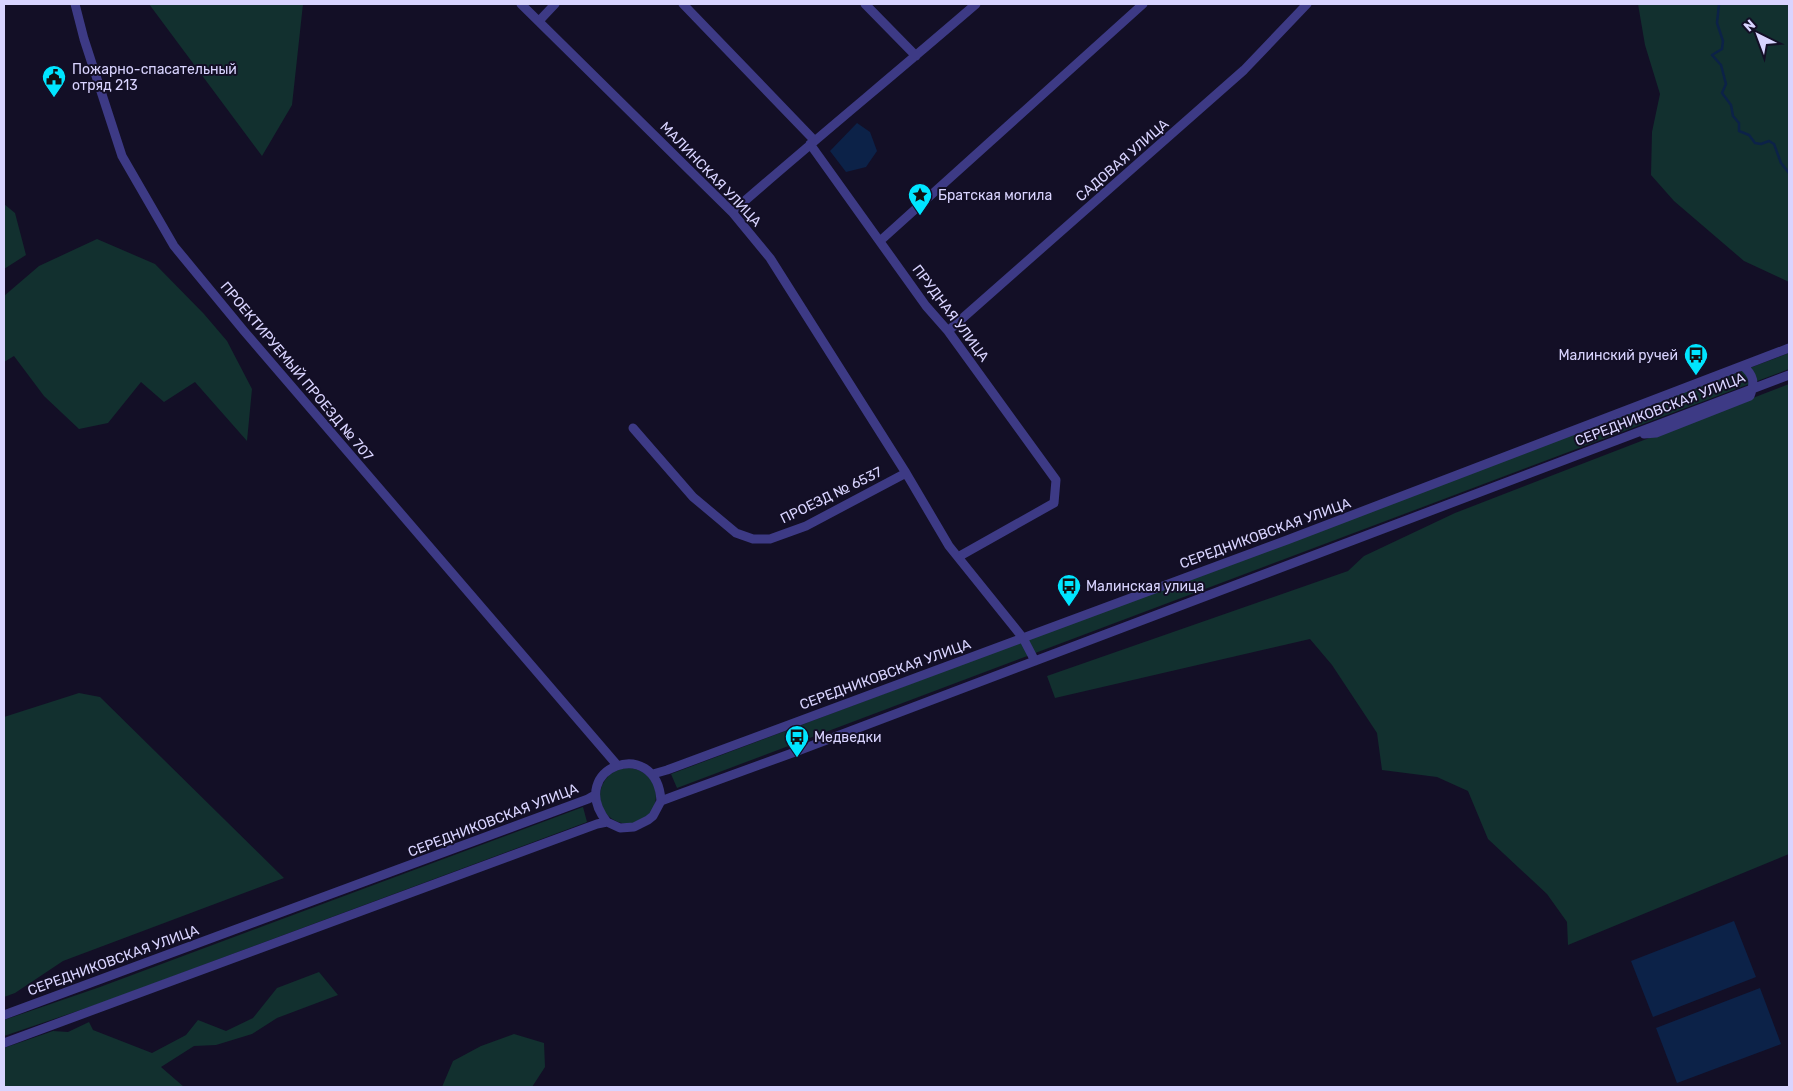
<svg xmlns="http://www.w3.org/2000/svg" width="1793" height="1091" viewBox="0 0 1793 1091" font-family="Rubik,sans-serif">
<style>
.green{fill:#12302f}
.water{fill:#0c2248}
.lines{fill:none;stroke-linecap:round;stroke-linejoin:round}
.stream{stroke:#0c2248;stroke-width:2.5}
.minor{stroke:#3d3a85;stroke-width:9}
.labels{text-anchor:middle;stroke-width:4;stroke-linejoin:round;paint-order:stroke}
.poi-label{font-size:14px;fill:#d9d4ff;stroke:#130f26;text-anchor:start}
.street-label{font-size:14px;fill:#d9d4ff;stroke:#130f26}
</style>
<rect width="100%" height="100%" fill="#130f26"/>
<path class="green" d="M149,4H303L292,105L262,156Z
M1638,4H1789V282L1744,261L1674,201L1651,175L1652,132L1660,94L1645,45Z
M4,204L15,213L26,255L4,269Z
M97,239L155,264L204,314L227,341L252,389L247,441L195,382L164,402L141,382L108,423L79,429L44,396L14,356L4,362V296L39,266Z
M1789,353V369L677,788L671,774Z
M1789,384V854L1568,945L1567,922L1547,894L1488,839L1468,791L1437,777L1382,770L1377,733L1332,665L1310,639L1055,698L1047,676L1348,571L1364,556L1455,513Z
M79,693L100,697L284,878L63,961L15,993L4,997V717Z
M600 796a28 28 0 1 1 56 0a28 28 0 1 1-56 0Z
M583,807L587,822L104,1002L4,1036V1020L100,987Z
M319,972L338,995L277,1018L252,1034L216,1045L194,1046L161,1067L184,1087H4V1048L53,1031L68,1032L89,1022L93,1030L152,1053L186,1035L198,1020L226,1031L253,1018L277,988Z
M514,1034L544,1043L545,1067L532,1087H442L453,1061L481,1046Z"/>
<path class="water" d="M857,123L870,132L877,151L866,167L846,172L830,151Z
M1734,921L1756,977L1653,1017L1631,961Z
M1760,988L1781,1044L1677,1083L1656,1028Z"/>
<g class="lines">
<path class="stream" d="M1719,4L1717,23L1723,41L1722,49L1712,55L1721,65L1726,84L1722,93L1731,105L1733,116L1739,123V131L1749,135L1755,143L1761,144L1769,141L1774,144L1781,163L1789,173"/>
<path class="minor" d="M75,4L84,39L122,156L174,246L244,331L617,765
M521,4L732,212L770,258L906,473L949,546L1023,638L1035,661
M683,4L814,140
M865,4L916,56
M539,21L555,4
M810,144L926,306L948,331L1056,480L1054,503L958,557
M732,212C812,142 895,74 976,4
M880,241L1143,4
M948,331L1244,70L1307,4
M633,428L693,497L736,533L753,539H770L806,526L906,473
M1644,434L1656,433L1750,396C1755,383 1754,375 1743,366
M653,774L667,770L1287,540L1789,348
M607,822C564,768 657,734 661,801
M4,1015L588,799L595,795
M4,1043L597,824L607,822L620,828L634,827L648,820L653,816L661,801L677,795L795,752L1789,375"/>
</g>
<defs>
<g id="civic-pin" transform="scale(1.25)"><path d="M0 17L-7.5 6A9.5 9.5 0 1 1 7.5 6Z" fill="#00e5ff" stroke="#130f26"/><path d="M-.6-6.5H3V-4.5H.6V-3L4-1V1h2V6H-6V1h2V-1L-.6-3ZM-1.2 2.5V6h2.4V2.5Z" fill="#111"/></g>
<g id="sight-pin" transform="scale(1.25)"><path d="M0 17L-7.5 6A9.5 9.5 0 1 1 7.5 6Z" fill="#00e5ff" stroke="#130f26"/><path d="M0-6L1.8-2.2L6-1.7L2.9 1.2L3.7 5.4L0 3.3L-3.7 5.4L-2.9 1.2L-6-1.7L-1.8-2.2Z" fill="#111"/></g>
<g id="bus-pin" transform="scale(1.25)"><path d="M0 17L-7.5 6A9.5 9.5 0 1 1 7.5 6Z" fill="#00e5ff" stroke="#130f26"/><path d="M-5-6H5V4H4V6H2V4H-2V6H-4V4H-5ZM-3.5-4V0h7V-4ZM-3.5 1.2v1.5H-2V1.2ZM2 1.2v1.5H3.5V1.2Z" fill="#111"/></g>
</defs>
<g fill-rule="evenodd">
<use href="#civic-pin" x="54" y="77"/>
<use href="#sight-pin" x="920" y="195"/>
<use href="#bus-pin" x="1696" y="355"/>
<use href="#bus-pin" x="1069" y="586"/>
<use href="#bus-pin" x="797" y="737"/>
</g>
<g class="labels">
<g class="poi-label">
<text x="72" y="74">Пожарно-спасательный<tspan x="72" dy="16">отряд 213</tspan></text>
<text x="938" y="200">Братская могила</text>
<text x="1678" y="360" text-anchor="end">Малинский ручей</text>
<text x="1086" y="591">Малинская улица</text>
<text x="814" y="742">Медведки</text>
</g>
<g class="street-label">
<text transform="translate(1122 160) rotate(-41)" y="5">САДОВАЯ УЛИЦА</text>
<text transform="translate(711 174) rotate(46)" y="5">МАЛИНСКАЯ УЛИЦА</text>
<text transform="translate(951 313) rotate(53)" y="5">ПРУДНАЯ УЛИЦА</text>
<text transform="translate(297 371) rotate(50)" y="5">ПРОЕКТИРУЕМЫЙ ПРОЕЗД № 707</text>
<text transform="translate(1660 409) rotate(-21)" y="5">СЕРЕДНИКОВСКАЯ УЛИЦА</text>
<text transform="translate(831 495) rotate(-26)" y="5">ПРОЕЗД № 6537</text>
<text transform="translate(1265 533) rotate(-20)" y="5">СЕРЕДНИКОВСКАЯ УЛИЦА</text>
<text transform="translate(885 674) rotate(-20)" y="5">СЕРЕДНИКОВСКАЯ УЛИЦА</text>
<text transform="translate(493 820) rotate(-21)" y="5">СЕРЕДНИКОВСКАЯ УЛИЦА</text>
<text transform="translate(113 960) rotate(-20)" y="5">СЕРЕДНИКОВСКАЯ УЛИЦА</text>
</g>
</g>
<rect width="1793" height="1091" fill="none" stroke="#d9d4ff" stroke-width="10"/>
<g transform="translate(1758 35) rotate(318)" stroke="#130f26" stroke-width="4" paint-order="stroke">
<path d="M0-4L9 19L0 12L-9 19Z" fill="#d9d4ff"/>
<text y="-8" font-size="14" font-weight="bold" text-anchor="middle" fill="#d9d4ff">N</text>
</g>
</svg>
